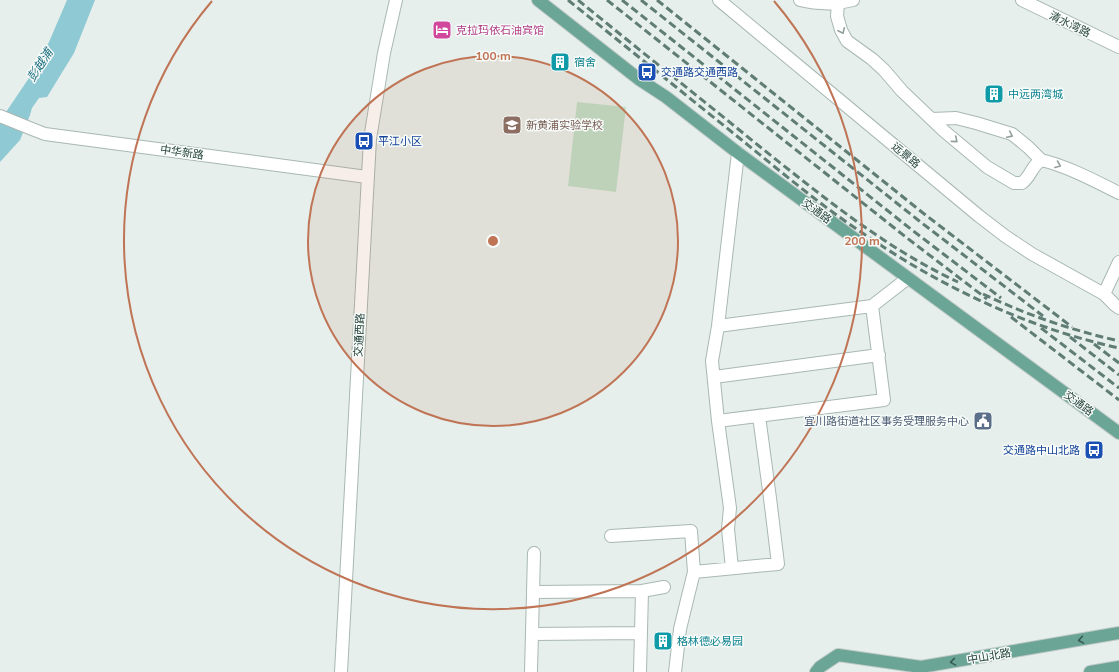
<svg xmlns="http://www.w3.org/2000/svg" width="1119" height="672" viewBox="0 0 1119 672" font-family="Mulish,'Noto Sans SC',sans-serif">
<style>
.green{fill:#bfe0c8}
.water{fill:#8ec9d4}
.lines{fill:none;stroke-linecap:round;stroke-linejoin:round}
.minor-casing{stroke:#a8b8b2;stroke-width:14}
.major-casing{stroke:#c2cac8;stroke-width:14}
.minor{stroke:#fff;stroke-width:12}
.major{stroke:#6aa596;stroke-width:12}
.rail{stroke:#5f7d75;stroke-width:3;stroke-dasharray:8 4;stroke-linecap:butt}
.oneway{stroke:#92a09c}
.oneway2{stroke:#365b51}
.ring{fill:none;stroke:#c07456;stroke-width:2}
.labels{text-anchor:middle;stroke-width:3;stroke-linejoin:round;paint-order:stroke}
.street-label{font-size:11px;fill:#24423a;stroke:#f7fbf9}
.hotel-label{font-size:11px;fill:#b23c85;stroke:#f7fbf9;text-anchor:start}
.culture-label{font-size:11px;fill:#0d838f;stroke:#f7fbf9;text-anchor:start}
.transit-label{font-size:11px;fill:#164399;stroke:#f7fbf9;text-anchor:start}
.education-label{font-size:11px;fill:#785e54;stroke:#f7fbf9;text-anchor:start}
.service-label{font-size:11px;fill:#4e5e75;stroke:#f7fbf9;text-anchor:end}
.water-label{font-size:12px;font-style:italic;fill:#1c6f80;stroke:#f7fbf9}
.centre{fill:#c07456;stroke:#f7fbf9;stroke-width:2}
.ring-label{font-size:12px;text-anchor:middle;font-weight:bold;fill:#c07456;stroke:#f7fbf9;stroke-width:3;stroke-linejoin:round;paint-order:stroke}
</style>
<rect width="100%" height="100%" fill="#e6efeb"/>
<path class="green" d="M577,102L626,107L616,192L568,186Z"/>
<path class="water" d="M67,0H95L74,53L47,97L39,98L32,108L30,115L20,140L0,162V121L29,78L49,42Z"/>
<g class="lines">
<g class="minor-casing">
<path id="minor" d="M719,0L979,216L1005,236L1032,254L1104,294L1115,305L1119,308
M800,0C812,3 825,4 838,3L837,16L841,30L847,41L872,59L884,70L902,91L944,131L987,167L1014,183H1022C1031,176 1031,167 1041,160C1067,166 1095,181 1119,193
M1022,0L1119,47
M838,3L853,0
M0,116L32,129L45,134L367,177
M932,119L956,118L976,123L1012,134L1028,147L1041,160
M1104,294L1119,262
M718,326L872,306
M714,377L879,355
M718,421L884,400L872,306L908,278
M611,536L691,531L694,572L688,596L680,629L675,672
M732,568L728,529L730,508L718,421L712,361L718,326L738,153
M694,572L778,564L770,498L759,416
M533,592L642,591L664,587
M532,634L641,633
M341,672L370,139L384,53L396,0
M531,672L534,553
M640,672L642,591"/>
</g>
<g class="major-casing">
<path id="major" d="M538,0L640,80L666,97L738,153L1119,433
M816,672L820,667L838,655L921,667L1119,633
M1090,672L1119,667"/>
</g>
<use href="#minor" class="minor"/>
<use href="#major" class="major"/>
<path class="rail" d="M568,0C625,46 681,91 738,137C779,170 820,205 864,234C941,287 1028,328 1119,348
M578,0C638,49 699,97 759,146C822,196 885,248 958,282
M607,0L907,238L987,299
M622,0L912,230L1001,298
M641,0L918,220L1043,316
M657,0L923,213L1072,327
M983,294C1027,315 1071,330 1119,341
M1011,317L1119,400
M1041,328L1119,388
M1070,337L1119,375
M1094,344L1119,363"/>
</g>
<defs><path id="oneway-chevron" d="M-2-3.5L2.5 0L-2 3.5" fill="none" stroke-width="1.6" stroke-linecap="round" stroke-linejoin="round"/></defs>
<g class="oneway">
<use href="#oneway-chevron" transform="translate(842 31) rotate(65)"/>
<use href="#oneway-chevron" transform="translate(1010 135) rotate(26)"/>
<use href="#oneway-chevron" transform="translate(955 140) rotate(40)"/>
<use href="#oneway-chevron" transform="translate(1058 165) rotate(22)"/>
</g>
<g class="oneway2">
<use href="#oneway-chevron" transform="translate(1081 640) rotate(170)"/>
<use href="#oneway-chevron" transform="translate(953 662) rotate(171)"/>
</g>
<circle cx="493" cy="241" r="185" fill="#c07456" fill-opacity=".12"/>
<g class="ring">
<circle cx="493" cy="241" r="185"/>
<path d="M774 1A369 369 0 1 1 212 1"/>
</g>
<defs>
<g id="hotel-square" transform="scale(1)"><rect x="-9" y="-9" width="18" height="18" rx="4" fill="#d1479c" stroke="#f7fbf9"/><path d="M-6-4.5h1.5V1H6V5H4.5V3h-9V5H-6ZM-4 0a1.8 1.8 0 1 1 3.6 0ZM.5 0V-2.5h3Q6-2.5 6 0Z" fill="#fff"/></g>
<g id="building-square" transform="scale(1)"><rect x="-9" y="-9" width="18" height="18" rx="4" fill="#0f9aa8" stroke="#f7fbf9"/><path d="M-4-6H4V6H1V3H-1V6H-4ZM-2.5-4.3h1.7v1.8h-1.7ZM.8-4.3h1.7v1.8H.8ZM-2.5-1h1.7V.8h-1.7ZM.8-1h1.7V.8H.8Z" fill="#fff"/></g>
<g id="bus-square" transform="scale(1)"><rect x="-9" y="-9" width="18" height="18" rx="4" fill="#1a4fb4" stroke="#f7fbf9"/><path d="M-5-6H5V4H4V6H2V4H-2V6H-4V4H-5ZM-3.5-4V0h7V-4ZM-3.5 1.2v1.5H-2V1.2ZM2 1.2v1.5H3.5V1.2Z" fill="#fff"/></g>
<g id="school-square" transform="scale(1)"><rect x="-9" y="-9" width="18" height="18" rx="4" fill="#8d6e63" stroke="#f7fbf9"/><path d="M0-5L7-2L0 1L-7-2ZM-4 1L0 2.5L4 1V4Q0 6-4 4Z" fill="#fff"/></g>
<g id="civic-square" transform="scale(1)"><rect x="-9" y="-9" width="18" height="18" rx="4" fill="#5c6f8a" stroke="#f7fbf9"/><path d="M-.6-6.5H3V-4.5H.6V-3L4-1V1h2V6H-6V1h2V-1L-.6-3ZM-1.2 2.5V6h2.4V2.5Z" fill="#fff"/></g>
</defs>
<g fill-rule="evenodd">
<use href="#hotel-square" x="442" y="30"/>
<use href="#building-square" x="560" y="62"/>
<use href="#bus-square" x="647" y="72"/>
<use href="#building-square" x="994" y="94"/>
<use href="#school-square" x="512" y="125"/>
<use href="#bus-square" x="364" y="141"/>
<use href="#civic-square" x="983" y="421"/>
<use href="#bus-square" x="1094" y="450"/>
<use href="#building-square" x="663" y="641"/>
</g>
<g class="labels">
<g class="street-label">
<text transform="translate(1070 24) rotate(26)" y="4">清水湾路</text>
<text transform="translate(182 152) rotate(8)" y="4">中华新路</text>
<text transform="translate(906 155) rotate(40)" y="4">远景路</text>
<text transform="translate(817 211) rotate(36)" y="4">交通路</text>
<text transform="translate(359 335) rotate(-87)" y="4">交通西路</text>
<text transform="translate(1079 403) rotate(36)" y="4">交通路</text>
<text transform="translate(989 656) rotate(-10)" y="4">中山北路</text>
</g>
<g class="hotel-label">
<text x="456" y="34">克拉玛依石油宾馆</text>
</g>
<g class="culture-label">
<text x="574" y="66">宿舍</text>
<text x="1008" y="98">中远两湾城</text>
<text x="677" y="645">格林德必易园</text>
</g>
<g class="transit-label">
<text x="661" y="76">交通路交通西路</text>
<text x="378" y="145">平江小区</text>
<text x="1080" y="454" text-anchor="end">交通路中山北路</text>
</g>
<g class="education-label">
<text x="526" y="129">新黄浦实验学校</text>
</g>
<g class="service-label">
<text x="969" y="425">宜川路街道社区事务受理服务中心</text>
</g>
<g class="water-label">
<text transform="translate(40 65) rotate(-57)" y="4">彭越浦</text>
</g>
</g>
<circle cx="493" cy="241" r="6" class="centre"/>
<g class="ring-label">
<text x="493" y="60">100 m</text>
<text x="862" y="245">200 m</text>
</g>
</svg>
